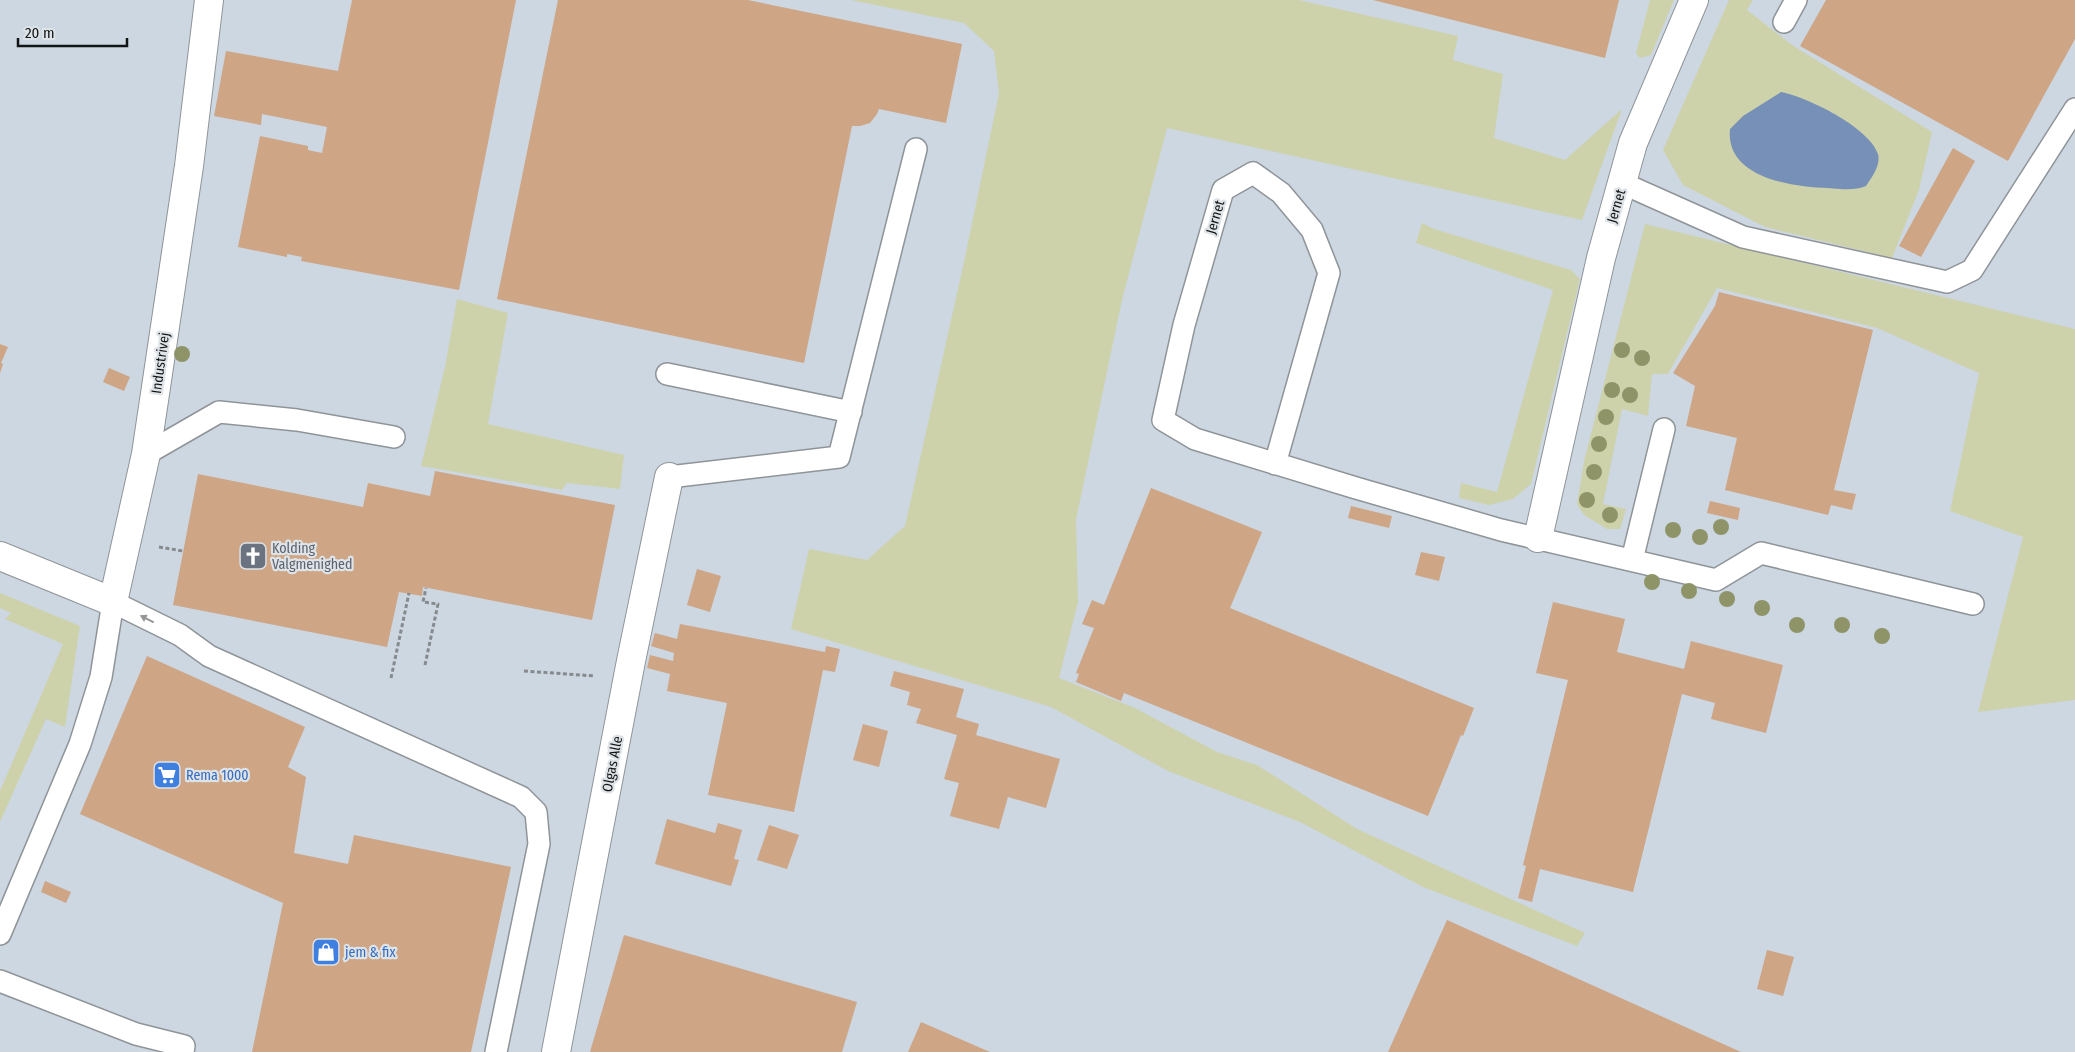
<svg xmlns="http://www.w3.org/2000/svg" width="2075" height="1052" viewBox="0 0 2075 1052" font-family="'Fira Sans Condensed',sans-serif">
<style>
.built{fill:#ccd7e1}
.green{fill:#ced2ab}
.water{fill:#7690b7}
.building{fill:#cea585}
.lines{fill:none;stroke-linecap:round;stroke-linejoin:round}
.service-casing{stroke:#8f9498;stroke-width:24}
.minor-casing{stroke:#8f9498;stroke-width:30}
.path{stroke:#868a8d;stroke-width:3;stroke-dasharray:4 2.5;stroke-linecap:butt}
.service{stroke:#fff;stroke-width:21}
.minor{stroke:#fff;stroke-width:28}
.tree{fill:#8f9468}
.oneway{fill:#949596}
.labels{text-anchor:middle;stroke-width:4.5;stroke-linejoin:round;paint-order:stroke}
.street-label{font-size:14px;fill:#121415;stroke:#dee3e8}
.worship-label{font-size:14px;fill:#5b616d;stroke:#dee3e8;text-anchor:start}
.shop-label{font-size:14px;fill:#366cbe;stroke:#dee3e8;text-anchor:start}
</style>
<rect width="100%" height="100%" fill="#dee3e8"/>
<path class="built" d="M0,0H2075V1052H0Z"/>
<path class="green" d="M851,0H1299L1458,36L1453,60L1503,74L1494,138L1565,160L1622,109L1582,220L1167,128L1122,300L1076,520L1078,602L1059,678L1135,708L1217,752L1257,765L1357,829L1585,933L1577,946L1423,887L1300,822L1168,771L1051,707L791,629L809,549L867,560L905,526L964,262L999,93L994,51L964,23Z
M1650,0H1674L1651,55L1640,58L1636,53Z
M1729,0H1753L1747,10L1792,45L1932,132L1919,190L1892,258L1765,227L1683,185L1663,150Z
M1422,223L1434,229L1571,270L1580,279L1531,484L1513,499L1489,505L1459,498L1461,483L1497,492L1553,290L1416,243Z
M1645,224L2075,329V700L1978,712L2023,537L1950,511L1979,373L1877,328L1717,288L1668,374H1652L1648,416L1622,409L1603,504L1626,509L1620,529H1607L1584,515L1577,504L1584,461Z
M457,299L508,313L488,424L624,455L620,489L567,483L562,490L421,466L445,367Z
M0,593L80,626L65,727L46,719L0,822V791L63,644L5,619L11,613L0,608Z"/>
<path class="water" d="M1781,92C1807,97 1869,127 1878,154C1881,165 1872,177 1866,186C1855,191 1840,189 1828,188C1792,187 1725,178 1730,129L1743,116Z"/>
<path class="building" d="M352,0H516L459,290L301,261L302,257L287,254V257L238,247L260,136L308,146V150L322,153L327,127L262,114L261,125L214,116L226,51L338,71Z
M558,0H748L962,44L946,123L879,109L877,114L870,123L860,126H852L804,363L497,299Z
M1373,0H1619L1605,58Z
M1826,0H2075V39L2008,161L1800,46Z
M1953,148L1975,161L1921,257L1899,246Z
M1719,292L1873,330L1834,490L1856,494L1852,510L1831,505L1828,515L1725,490L1737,438L1686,426L1695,386L1673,373L1715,306Z
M0,344L8,347L1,363L3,364L0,373Z
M109,368L130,377L124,391L103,382Z
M435,471L615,505L592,620L423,587L422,596L399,592L387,647L173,605L198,474L363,507L368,483L430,496Z
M1151,488L1262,532L1230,608L1474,708L1463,736L1461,735L1428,816L1124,693L1121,701L1076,682L1079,674L1076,673L1094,628L1082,624L1092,600L1104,605Z
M1710,501L1740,508L1738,520L1707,513Z
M1351,506L1392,516L1389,528L1348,518Z
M1421,552L1445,557L1439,581L1415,575Z
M697,569L721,576L710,612L687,605Z
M1553,602L1625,619L1617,652L1684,669L1691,641L1783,665L1766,733L1711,719L1715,703L1682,694L1633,892L1540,869L1532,902L1518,898L1526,866L1523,865L1568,680L1536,673Z
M680,624L825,652L826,646L840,649L835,672L823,670L794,812L708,795L727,703L667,691L670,674L647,668L650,655L673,661L674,653L651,646L655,633L677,639Z
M147,656L305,727L288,767L306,777L294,853L348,864L354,835L511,867L471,1052H252L283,903L80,814Z
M894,671L964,689L956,717L979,724L976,735L1060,759L1046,808L1008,797L999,829L950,816L959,783L944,779L957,735L916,723L921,709L907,705L910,692L890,686Z
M863,724L888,731L879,767L853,760Z
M667,819L715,833L718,823L742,830L734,859L739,860L731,886L655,864Z
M769,825L799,835L787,869L757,860Z
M45,881L71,892L66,903L41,892Z
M1447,920L1741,1052H1388Z
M624,935L857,1002L842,1052H590Z
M1767,950L1794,957L1783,996L1757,989Z
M921,1022L990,1052H908Z"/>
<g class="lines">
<g class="service-casing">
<path id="service" d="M1784,22L1796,0
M1622,183L1743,237L1947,282L1972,270L2075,109
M667,374L851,412
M146,454L219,412L297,420L394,437
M1275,464L1329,273L1312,230L1281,193L1253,173L1223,190L1184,325L1163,420L1195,439L1356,488L1363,490L1501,530L1716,580L1761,553L1973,604
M669,477L839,457L916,149
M1632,560L1664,429
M0,934L80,744L101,677L113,602L180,635L209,656L521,797L536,812L539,844L496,1052
M0,981L136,1034L184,1046L183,1052"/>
</g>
<g class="minor-casing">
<path id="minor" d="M1538,538L1601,258L1633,143L1694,0
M0,556L113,602L146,454L189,166L209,0
M556,1052L631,661L669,477"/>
</g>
<path class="path" d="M159,547L183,551
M425,665L438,604L423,602L426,588
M524,671L595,676
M391,678L409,593"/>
<use href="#service" class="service"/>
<use href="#minor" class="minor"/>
</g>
<g class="tree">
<circle cx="1622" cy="350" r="8"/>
<circle cx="182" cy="354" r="8"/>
<circle cx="1642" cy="358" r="8"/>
<circle cx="1612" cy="390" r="8"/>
<circle cx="1630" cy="395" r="8"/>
<circle cx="1606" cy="417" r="8"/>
<circle cx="1599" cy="444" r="8"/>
<circle cx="1594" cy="472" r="8"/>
<circle cx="1587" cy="500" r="8"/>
<circle cx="1610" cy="515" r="8"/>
<circle cx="1721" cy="527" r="8"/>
<circle cx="1673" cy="530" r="8"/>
<circle cx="1700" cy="537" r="8"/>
<circle cx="1652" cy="582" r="8"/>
<circle cx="1689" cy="591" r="8"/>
<circle cx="1727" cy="599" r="8"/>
<circle cx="1762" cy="608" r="8"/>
<circle cx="1797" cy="625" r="8"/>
<circle cx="1842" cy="625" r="8"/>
<circle cx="1882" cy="636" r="8"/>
</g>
<defs><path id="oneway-solid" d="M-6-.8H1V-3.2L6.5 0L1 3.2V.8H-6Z" transform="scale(1.25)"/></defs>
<use class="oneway" href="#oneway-solid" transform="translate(147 619) rotate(-153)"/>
<defs>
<g id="church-square" transform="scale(1.4375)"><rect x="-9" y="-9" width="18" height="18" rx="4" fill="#6b7280" stroke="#dee3e8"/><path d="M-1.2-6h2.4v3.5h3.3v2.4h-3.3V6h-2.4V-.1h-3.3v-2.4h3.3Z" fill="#fff"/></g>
<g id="supermarket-square" transform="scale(1.4375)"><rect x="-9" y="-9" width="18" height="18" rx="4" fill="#3f7fe0" stroke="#dee3e8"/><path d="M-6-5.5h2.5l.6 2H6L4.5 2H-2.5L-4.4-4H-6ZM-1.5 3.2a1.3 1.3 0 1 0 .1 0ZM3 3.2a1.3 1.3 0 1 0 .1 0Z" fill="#fff"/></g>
<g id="shop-square" transform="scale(1.4375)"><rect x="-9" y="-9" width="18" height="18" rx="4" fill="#3f7fe0" stroke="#dee3e8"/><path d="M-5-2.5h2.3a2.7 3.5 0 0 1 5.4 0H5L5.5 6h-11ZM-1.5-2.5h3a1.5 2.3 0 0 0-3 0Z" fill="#fff"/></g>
</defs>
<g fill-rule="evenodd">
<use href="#church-square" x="253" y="556"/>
<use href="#supermarket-square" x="167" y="775"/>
<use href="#shop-square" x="326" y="952"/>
</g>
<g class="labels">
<g class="street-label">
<text transform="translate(1616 206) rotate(-74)" y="5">Jernet</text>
<text transform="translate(1215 217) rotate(-74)" y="5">Jernet</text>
<text transform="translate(160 363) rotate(-82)" y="5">Industrivej</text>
<text transform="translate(612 764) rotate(-79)" y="5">Olgas Alle</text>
</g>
<g class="worship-label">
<text x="272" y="553">Kolding<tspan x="272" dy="16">Valgmenighed</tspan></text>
</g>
<g class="shop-label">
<text x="186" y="780">Rema 1000</text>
<text x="345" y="957">jem &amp; fix</text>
</g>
</g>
<path d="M18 38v8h109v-8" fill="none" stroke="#121415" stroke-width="2.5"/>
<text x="25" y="38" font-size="15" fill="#121415" stroke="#dee3e8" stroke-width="4" paint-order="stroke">20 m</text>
</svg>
